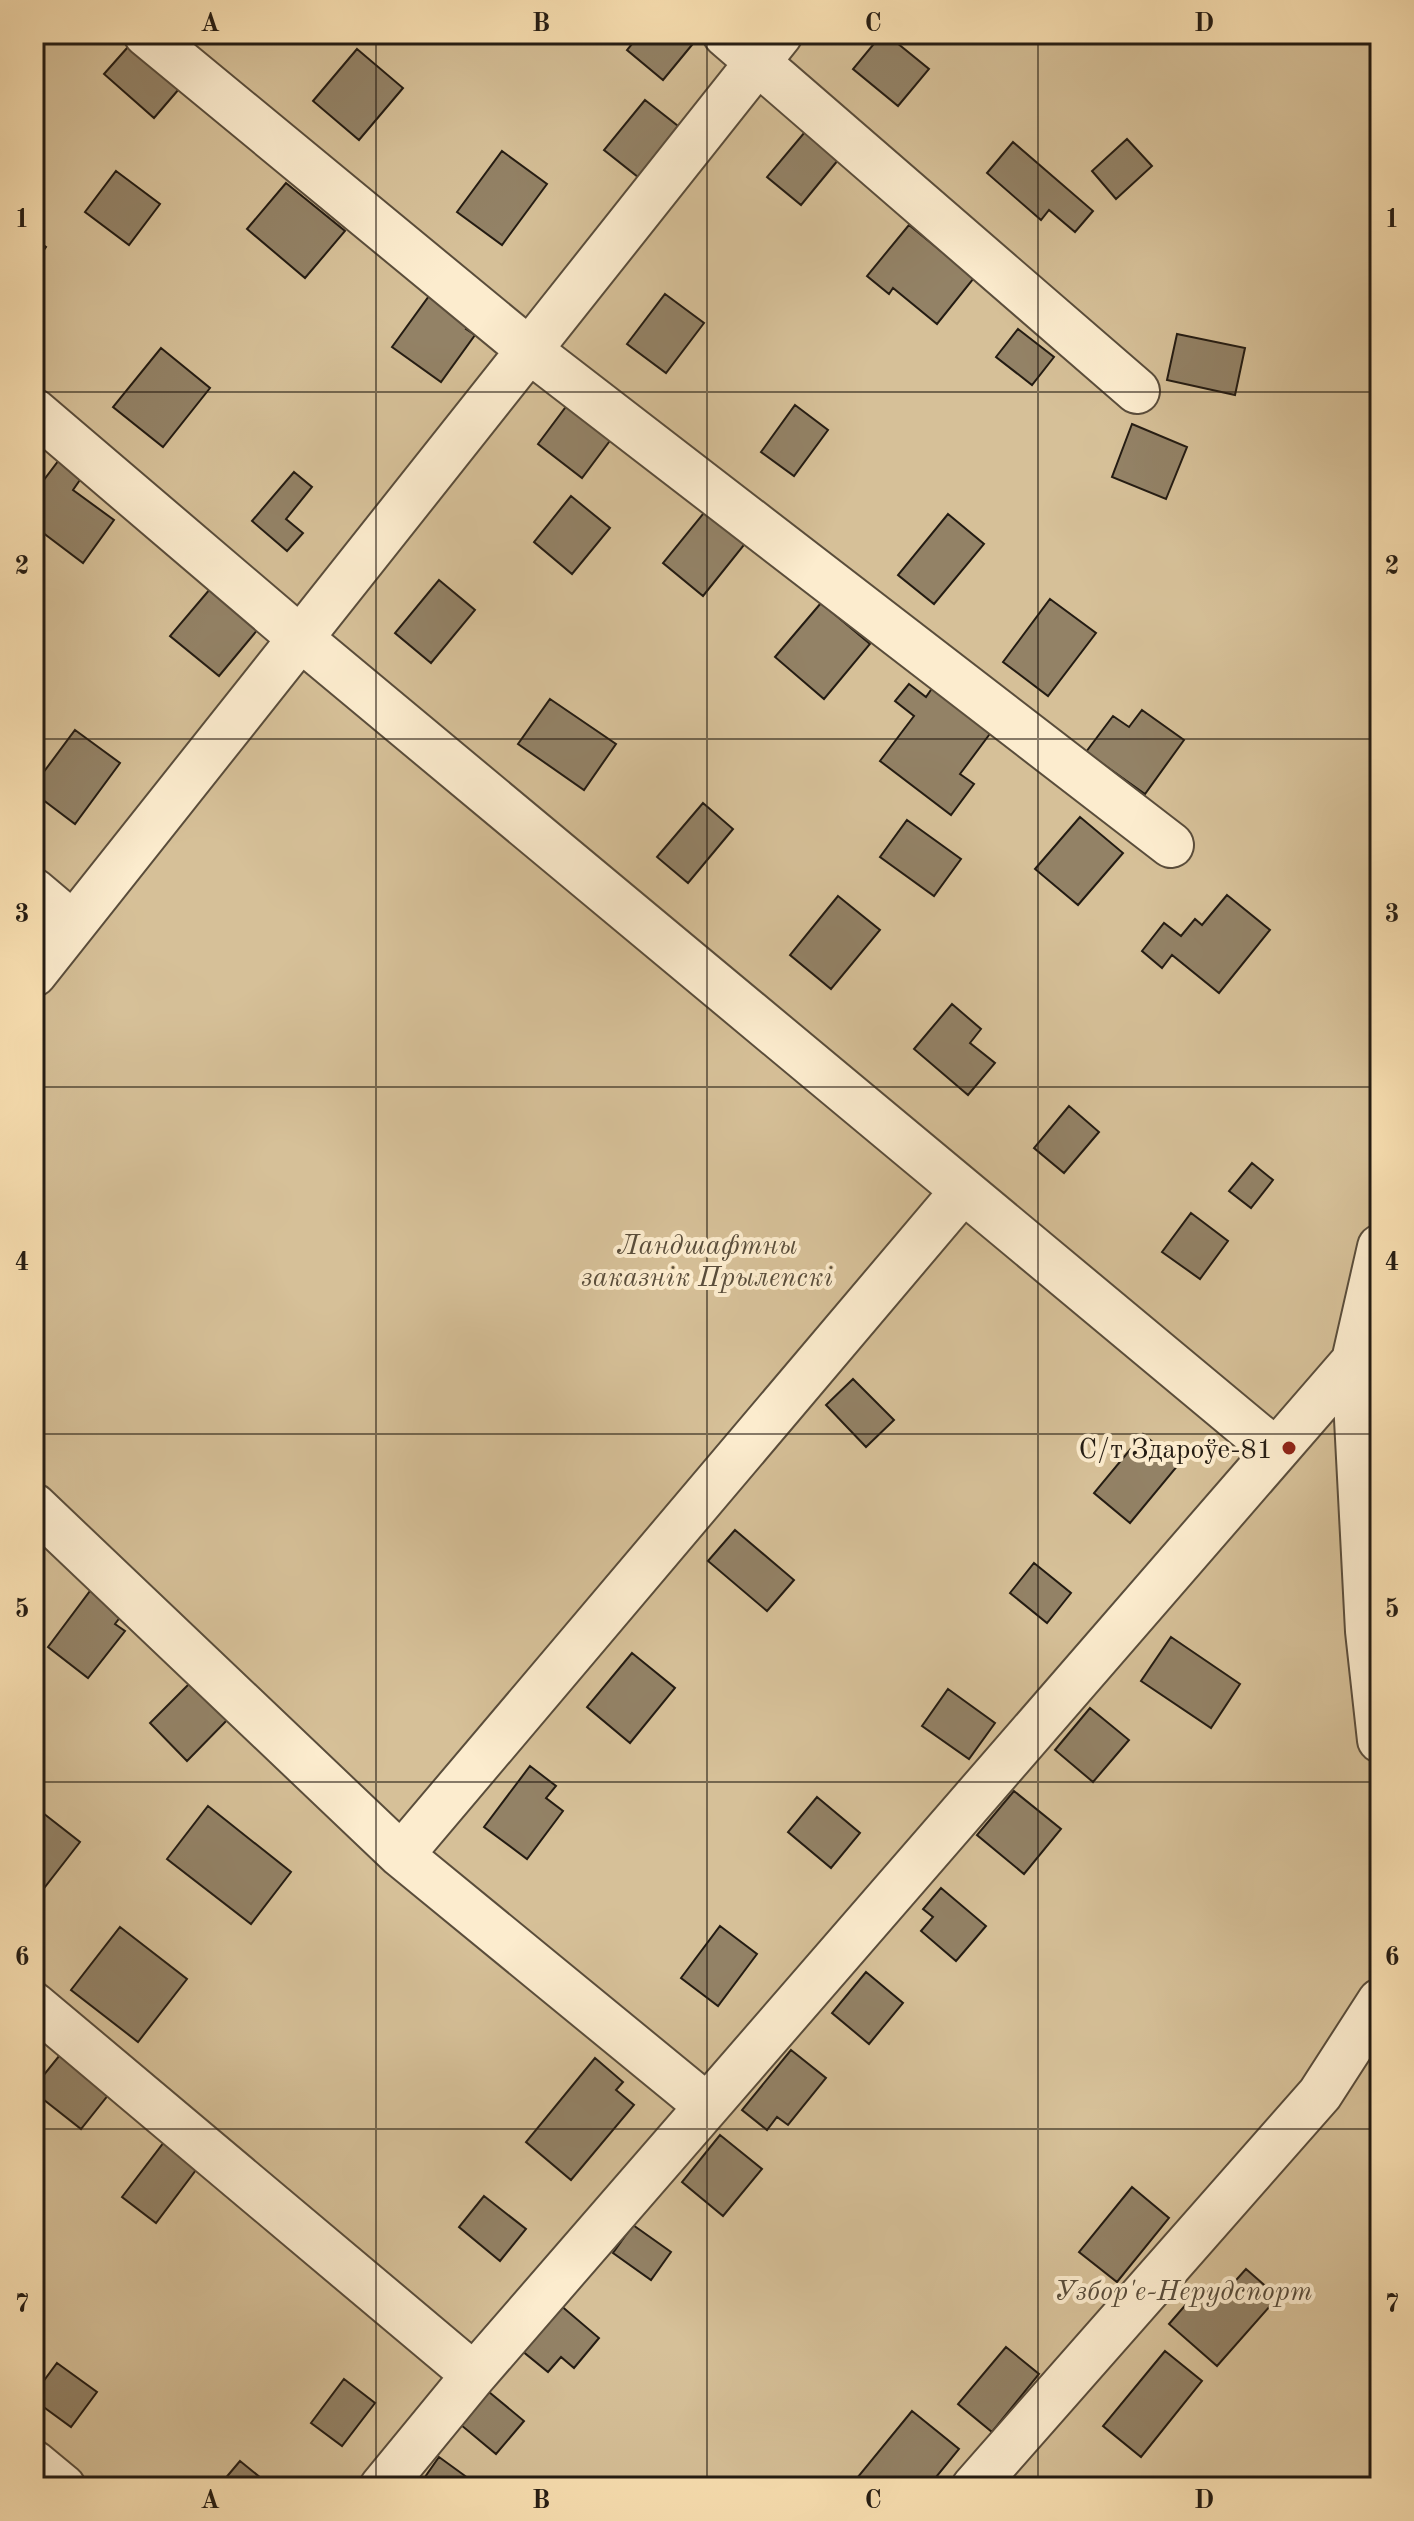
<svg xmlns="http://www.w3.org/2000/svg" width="1414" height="2521" viewBox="0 0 1414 2521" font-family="'Old Standard TT',serif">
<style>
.green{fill:#d6c098;stroke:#7d6e56;stroke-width:2}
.building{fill:#938266;stroke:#241c13;stroke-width:2}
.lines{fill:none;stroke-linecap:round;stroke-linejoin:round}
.minor-casing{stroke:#5a4d3b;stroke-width:48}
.minor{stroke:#fcecce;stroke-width:44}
.grid{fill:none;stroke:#241c13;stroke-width:2;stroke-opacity:0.55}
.poi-dot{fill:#8f2418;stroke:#fcecce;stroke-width:3}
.labels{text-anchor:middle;stroke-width:8;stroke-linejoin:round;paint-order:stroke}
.park-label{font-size:28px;font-style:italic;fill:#594d3b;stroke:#fcecce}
.poi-label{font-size:28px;fill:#241c13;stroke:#fcecce;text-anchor:end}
.neatline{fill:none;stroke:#241c13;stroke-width:3}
.grid-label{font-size:26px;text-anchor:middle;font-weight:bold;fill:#241c13}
</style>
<rect width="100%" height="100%" fill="#fae1b3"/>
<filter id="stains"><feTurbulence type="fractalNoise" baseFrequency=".0025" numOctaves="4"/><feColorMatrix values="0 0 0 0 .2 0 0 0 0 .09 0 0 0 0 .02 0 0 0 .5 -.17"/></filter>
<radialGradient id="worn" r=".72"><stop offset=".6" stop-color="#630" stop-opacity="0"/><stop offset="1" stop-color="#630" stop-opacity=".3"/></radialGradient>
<path class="green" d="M34,34H1380V2487H34Z"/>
<path class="building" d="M640,34H689L696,40L663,80L627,50Z
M882,34H886L929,69L898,106L853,69Z
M135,39L185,82L154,118L104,74Z
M357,49L403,88L359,140L313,101Z
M645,100L678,126L638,177L604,150Z
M810,126L843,154L801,205L767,177Z
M1127,139L1152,166L1116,199L1092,171Z
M1013,142L1093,211L1075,232L1049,210L1041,220L987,173Z
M502,151L547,184L502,245L457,212Z
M116,171L160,204L129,245L85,212Z
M286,183L345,231L305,278L247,229Z
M909,225L974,278L937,324L893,288L889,294L867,276Z
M34,238L46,247L34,264Z
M437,285L477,313L466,329L475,335L441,382L392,347Z
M665,294L704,323L666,373L627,344Z
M1018,329L1054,357L1032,385L996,357Z
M1177,334L1245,348L1235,395L1167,380Z
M161,348L210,388L163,447L113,407Z
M571,400L615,434L582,478L538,444Z
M795,405L828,430L794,476L761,452Z
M1132,424L1187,447L1166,499L1112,477Z
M59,460L82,477L73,490L114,520L83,563L34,526V493Z
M294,472L312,487L286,519L303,533L287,551L252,521Z
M571,496L610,528L572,574L534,542Z
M712,503L752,535L703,596L663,563Z
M948,514L984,544L934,604L898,575Z
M439,580L475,610L431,663L395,633Z
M216,582L264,622L219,676L170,636Z
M1050,599L1096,633L1048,696L1003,662Z
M821,603L870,644L824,699L775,657Z
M909,684L926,697L933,687L992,731L960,774L974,784L951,815L880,761L914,716L895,701Z
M550,699L616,744L584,790L518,744Z
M1142,710L1184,740L1145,794L1086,752L1113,716L1129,727Z
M75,730L120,763L75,824L34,793V785Z
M703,803L733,829L688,883L657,857Z
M1080,817L1123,853L1078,905L1035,869Z
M907,820L961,859L934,896L880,857Z
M1227,895L1270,930L1219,993L1172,955L1162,968L1142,951L1164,923L1181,936L1195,919L1202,925Z
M838,896L880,930L831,989L790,955Z
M952,1004L981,1029L970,1043L995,1063L968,1095L914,1049Z
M1069,1106L1099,1132L1064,1173L1034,1148Z
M1252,1163L1273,1180L1251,1208L1229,1191Z
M1191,1213L1228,1241L1200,1279L1162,1252Z
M853,1379L894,1420L866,1447L826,1405Z
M1143,1434L1179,1464L1130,1523L1094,1493Z
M735,1530L794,1580L767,1611L708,1561Z
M1034,1563L1071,1593L1047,1623L1010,1593Z
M99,1579L131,1603L115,1624L125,1631L88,1678L48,1647Z
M1171,1637L1240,1684L1211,1728L1141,1681Z
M632,1653L675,1688L630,1743L587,1707Z
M197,1676L234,1713L187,1761L150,1723Z
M948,1689L995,1723L969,1759L922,1726Z
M1090,1708L1129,1740L1093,1782L1055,1750Z
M530,1766L556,1786L546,1798L563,1811L527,1859L484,1827Z
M1014,1791L1061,1829L1024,1874L977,1835Z
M817,1797L860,1833L831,1868L788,1832Z
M34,1806L80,1842L34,1901Z
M208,1806L291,1872L251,1924L167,1859Z
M941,1888L986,1926L956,1961L921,1931L933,1917L923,1909Z
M720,1926L757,1954L718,2006L681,1978Z
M120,1927L187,1979L138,2042L71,1990Z
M866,1972L903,2003L869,2044L832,2013Z
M68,2045L117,2084L81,2129L34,2092V2087Z
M791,2050L826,2078L788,2125L777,2117L767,2130L742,2110Z
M595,2058L623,2082L616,2090L634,2105L571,2180L526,2142Z
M171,2133L205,2158L156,2223L122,2197Z
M720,2135L762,2169L723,2216L682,2182Z
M1132,2187L1169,2218L1117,2282L1079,2252Z
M484,2196L526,2229L500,2261L459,2227Z
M633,2225L671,2252L651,2280L613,2253Z
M1246,2269L1278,2297L1217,2366L1169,2324L1195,2294L1211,2308Z
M559,2304L599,2338L574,2368L561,2357L548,2372L521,2350Z
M1006,2347L1039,2374L992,2432L958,2404Z
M1165,2351L1202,2381L1141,2457L1103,2426Z
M57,2363L97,2392L71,2427L34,2400V2394Z
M344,2379L375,2403L342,2446L311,2423Z
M489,2392L524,2421L496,2454L461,2425Z
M912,2411L959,2449L928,2487H868L857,2478Z
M439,2457L479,2486L478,2487H418Z
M240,2461L272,2487H218Z"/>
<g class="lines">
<g class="minor-casing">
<path id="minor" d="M146,34L529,350L1171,845
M725,34L1137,391
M34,411L300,638L1276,1451
M34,891L73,924
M34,974L780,34
M1380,1247L1354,1361L1368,1631L1380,1740
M34,1506L401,1855L707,2106
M401,1855L963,1191
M34,2005L474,2375L1354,1361
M34,2463L63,2487
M382,2487L474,2375
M974,2487L1320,2094L1380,2001"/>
</g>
<use href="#minor" class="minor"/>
</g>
<path class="grid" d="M376,34V2487M707,34V2487M1038,34V2487M34,392H1380M34,739H1380M34,1087H1380M34,1434H1380M34,1782H1380M34,2129H1380"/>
<circle class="poi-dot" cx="1289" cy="1448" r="8"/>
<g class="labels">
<g class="park-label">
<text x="707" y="1254">Ландшафтны<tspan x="707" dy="32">заказнік Прылепскі</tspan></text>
<text x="1183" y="2300">Узбор'е-Нерудспорт</text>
</g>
<g class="poi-label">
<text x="1273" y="1458">С/т Здароўе-81</text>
</g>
</g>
<rect width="1414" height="2521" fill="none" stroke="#fae1b3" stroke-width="88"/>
<rect x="44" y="44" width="1326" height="2433" class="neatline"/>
<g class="grid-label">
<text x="210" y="31">A</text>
<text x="541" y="31">B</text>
<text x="873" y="31">C</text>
<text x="1204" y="31">D</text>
<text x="22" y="227">1</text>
<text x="1392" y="227">1</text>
<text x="22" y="574">2</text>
<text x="1392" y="574">2</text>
<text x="22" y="922">3</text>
<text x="1392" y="922">3</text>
<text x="22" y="1270">4</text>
<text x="1392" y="1270">4</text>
<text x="22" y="1617">5</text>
<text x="1392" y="1617">5</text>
<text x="22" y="1965">6</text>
<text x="1392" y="1965">6</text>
<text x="22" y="2312">7</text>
<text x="1392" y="2312">7</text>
<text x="210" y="2508">A</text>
<text x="541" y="2508">B</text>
<text x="873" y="2508">C</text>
<text x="1204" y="2508">D</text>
</g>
<rect width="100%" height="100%" filter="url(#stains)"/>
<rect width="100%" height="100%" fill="url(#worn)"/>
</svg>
